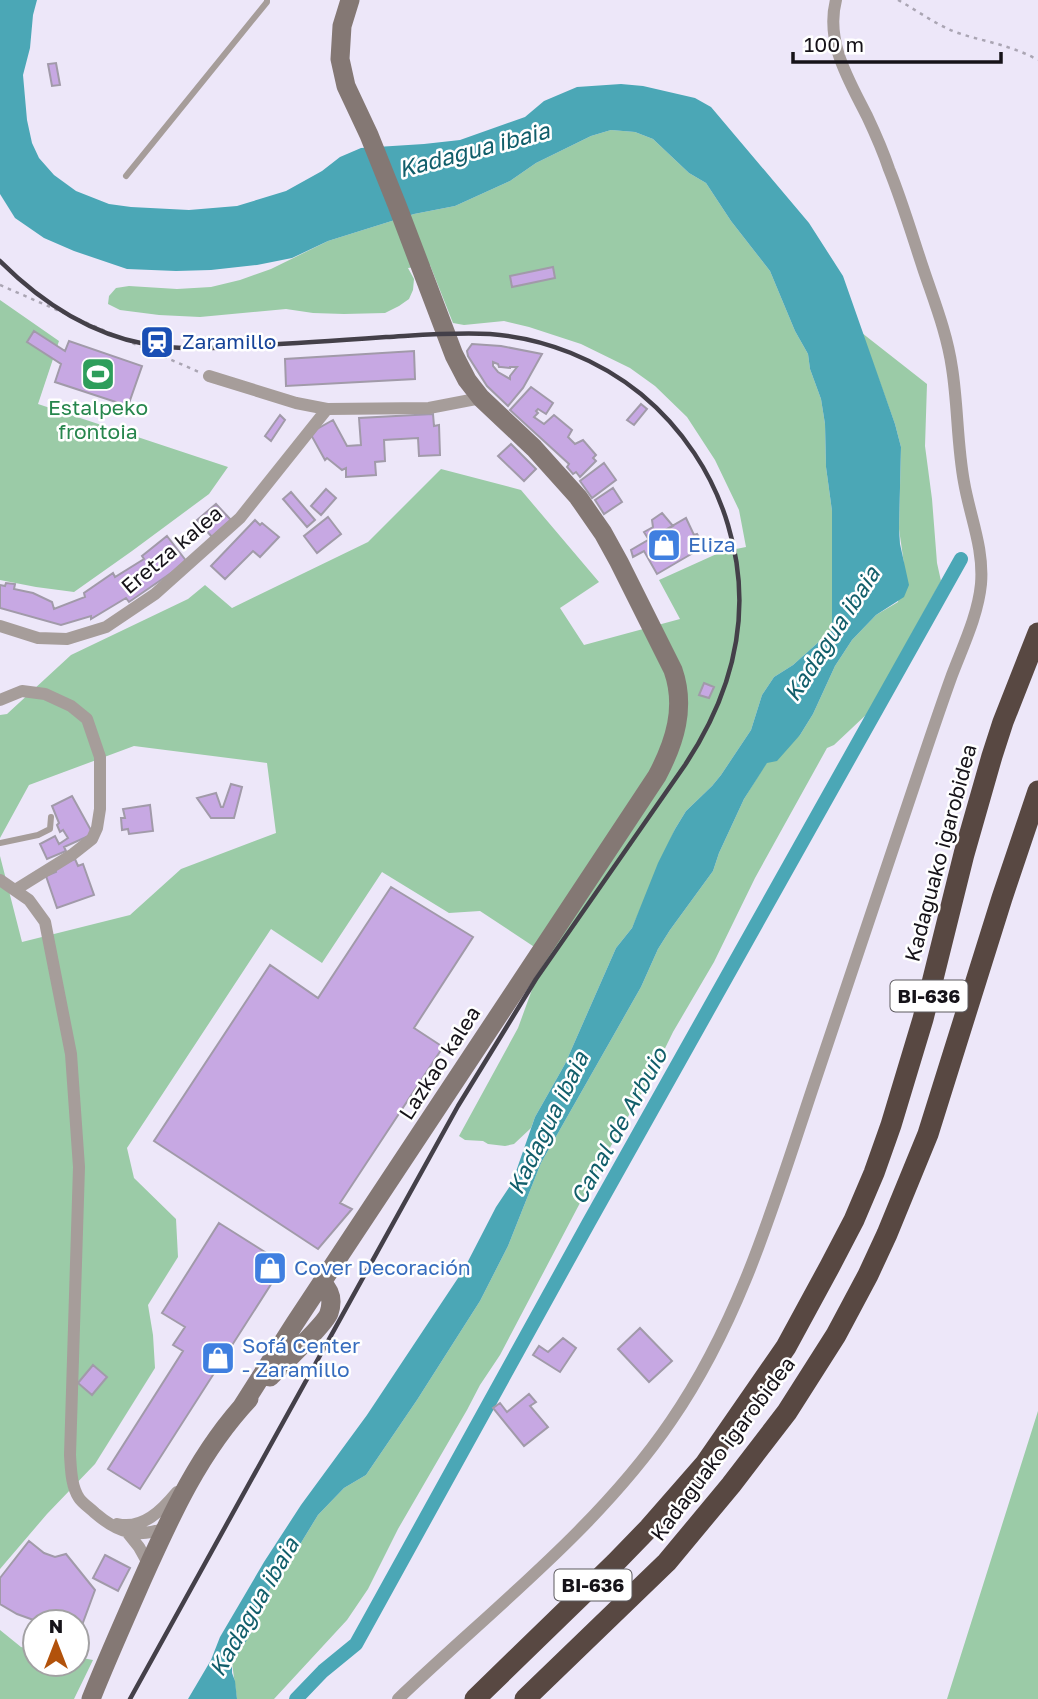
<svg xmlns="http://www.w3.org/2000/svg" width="1038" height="1699" viewBox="0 0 1038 1699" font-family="'Golos Text',sans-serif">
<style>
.green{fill:#9bcba7}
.water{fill:#4ba7b6}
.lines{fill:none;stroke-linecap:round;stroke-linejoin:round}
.canal{stroke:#4ba7b6;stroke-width:14}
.building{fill:#c7a8e3;stroke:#a19aa9;stroke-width:2;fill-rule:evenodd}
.path{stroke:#aaa5b3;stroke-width:2.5;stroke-dasharray:3.5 5;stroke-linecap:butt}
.lane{stroke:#a69d9a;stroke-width:6}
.street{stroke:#a69d9a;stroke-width:12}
.secondary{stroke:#847874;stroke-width:19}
.highway{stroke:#584842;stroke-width:21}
.rail{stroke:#444049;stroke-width:4.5}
.labels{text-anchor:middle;stroke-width:5;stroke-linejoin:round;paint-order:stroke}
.shield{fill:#fff;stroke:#5c5a5e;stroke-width:2}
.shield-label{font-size:19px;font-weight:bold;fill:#161319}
.transit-label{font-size:21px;fill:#164399;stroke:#fff;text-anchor:start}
.leisure-label{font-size:21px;fill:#27864d;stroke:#fff}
.shop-label{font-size:21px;fill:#366cbe;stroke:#fff;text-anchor:start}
.street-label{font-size:21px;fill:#161319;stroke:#fff}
.water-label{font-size:23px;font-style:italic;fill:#115e6a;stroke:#fff}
</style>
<rect width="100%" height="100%" fill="#ede7f9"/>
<path class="green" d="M611,130L635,132L653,139L689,173L706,183L731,221L770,271L795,331L808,354L810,369L821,399L825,424L826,467L832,511V630L793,665L774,677L762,695L751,730L721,775L712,786L686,811L675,829L632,928L616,948L565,1064L535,1117L531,1128L514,1144L505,1146L488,1144L483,1141L465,1140L459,1136L518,1028L545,954L480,911L449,913L382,872L322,963L271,929L127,1148L134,1178L176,1219L178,1257L148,1305L153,1335L155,1368L95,1464L47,1514L0,1569V856L22,942L130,915L181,869L276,833L267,763L134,746L29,785L0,838V715L7,714L71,655L188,599L205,585L232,608L368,542L441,469L521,490L599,582L560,608L584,645L680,619L659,580L721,552L746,547L739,510L715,460L687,417L655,386L630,368L581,344L529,327L504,321L464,325L453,323L430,265L408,268L414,279L413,290L409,299L399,306L385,313L344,314L313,313L286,309L200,317L159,315L120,310L108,304L109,296L116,288L129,286L177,289L211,287L240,280L271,269L328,241L414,214L455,206L510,181L536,163L591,136Z
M0,300L59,341L38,404L228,467L209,494L132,551L74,592L36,587L0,580Z
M862,333L927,384L925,446L932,499L937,563L941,581L868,713L834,745L827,748L755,878L714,962L673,1032L650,1079L601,1163L500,1355L480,1385L467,1410L398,1529L368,1589L347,1620L274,1699H237L232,1663L260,1613L276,1575L296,1551L318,1515L344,1488L366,1475L417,1400L480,1301L508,1246L541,1163L641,987L658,949L670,930L713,871L719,853L744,799L767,762L800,735L813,714L835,666L852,640L876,615L898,602L904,564L899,529L901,447L895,424Z
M1038,1411V1699H947Z
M0,1630L21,1647L35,1650V1664H77V1657L93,1660L74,1699H0Z"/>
<path class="water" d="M0,0H37L33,15L30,48L23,75L27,120L32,143L39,158L54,175L76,191L109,204L131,207L189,210L237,206L286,191L322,171L340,157L361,148L424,144L460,140L525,117L544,101L577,87L621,84L643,86L695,98L711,107L809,223L843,276L895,424L901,447L899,529L900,544L909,585L904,597L876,615L852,640L835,666L813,714L800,735L777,761L767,763L744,799L719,853L713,871L670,930L658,949L641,987L541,1163L508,1246L480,1301L417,1400L366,1475L344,1488L318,1515L296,1551L276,1575L250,1635L232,1663V1673L235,1681L237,1699H188L211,1660L220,1637L264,1562L301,1505L367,1415L464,1269L496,1207L512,1183L535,1117L565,1064L616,948L632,928L658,863L675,829L686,811L712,786L721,775L751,730L762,695L774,677L793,665L832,630V511L826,467L825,424L821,399L810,369L808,354L795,331L770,271L731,221L706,183L689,173L653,139L635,132L611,130L591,136L536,163L510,181L455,206L414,214L328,241L292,258L257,265L211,270L176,271L127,269L74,251L44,238L15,218L0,194Z"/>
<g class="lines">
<path class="canal" d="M296,1699L323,1671L356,1644L588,1224L961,559"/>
</g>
<path class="building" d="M56,63L60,85L52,86L48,64Z
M553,267L555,278L512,287L510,276Z
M34,331L65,351L69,341L142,366L128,406L55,382L61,364L27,342Z
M472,344L501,346L542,354L523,388L508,406L487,386L468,356L467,351ZM493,362L498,364L499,367H501L510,368V367H517L510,376V379L498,372L493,366Z
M414,351L415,379L286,386L285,359Z
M531,387L553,403L546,414L538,409L536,411L538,413L534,417L544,424L554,415L572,430L568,437L575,444L583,440L596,455L593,458L596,461L580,477L576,472L573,474L567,467L569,464L510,410Z
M641,404L647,409L634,425L627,420Z
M433,414L434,426L439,425L440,455L419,456L418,438L384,440L385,461L375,462L376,475L346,477V468L342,470L327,458L325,460L310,433L333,420L347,446L361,445L359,418Z
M280,415L285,420L271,441L265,436Z
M511,444L536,469L524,481L498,456Z
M604,463L616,480L592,498L580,481Z
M613,488L622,502L604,514L595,500Z
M326,489L336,498L321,515L311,506Z
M291,492L315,520L307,527L283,499Z
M216,504L231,520L212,537L197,520Z
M662,513L673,526L649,540L644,532L653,527L652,520Z
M328,517L341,534L317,553L304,536Z
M686,518L694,535L697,534L705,546L657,574L644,551L633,557L631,550Z
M255,520L260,525L262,523L279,537L260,557L253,551L225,579L211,566Z
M167,536L187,562L129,602L126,598L91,619V616L61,625L0,608V585L5,586L6,583L15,584L14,589L33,593L52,602L54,609L85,597L84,593L113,573L115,577L144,559L142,556Z
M704,683L714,687L709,698L699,695Z
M231,784L242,787L234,818H211L197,798L216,793L221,807H223Z
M72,796L93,834L64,847L66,851L47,859L40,844L55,836L59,844L68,838L63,830L60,832L57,825L59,823L52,806Z
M150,805L153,831L129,834L128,829L122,830L121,818H125L123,809Z
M75,859L78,866L83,864L94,895L57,908L46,876L56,872L55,867Z
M391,887L473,937L414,1028L443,1047L340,1203L352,1209L318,1249L154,1141L270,965L318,998Z
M219,1223L284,1264L140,1489L108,1469L183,1351L173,1345L185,1327L162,1313Z
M640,1328L672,1361L649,1382L618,1349Z
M563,1338L576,1348L560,1372L533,1355L539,1346L548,1352Z
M93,1365L107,1377L92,1395L78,1383Z
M529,1394L536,1402L530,1406L548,1427L524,1446L493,1408L500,1403L507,1412Z
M29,1541L44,1553L55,1557L66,1554L95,1590L78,1636H77V1622H39L17,1614L0,1604V1578Z
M105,1555L130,1568L118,1591L93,1578Z"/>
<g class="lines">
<path class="path" d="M898,0C920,12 937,26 961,34C987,42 1013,46 1038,60
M0,285L199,372"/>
<path class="lane" d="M126,176L267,2V0
M0,843L38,835L50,829L51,817"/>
<path class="street" d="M209,376L296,403L327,409L429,408L481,398
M0,626L38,638L67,639L106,627L155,594L240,518L327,409
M0,700L22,691L45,694L71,706L87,719L100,757V809L97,828L92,839L73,854L15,890
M0,880L29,900L45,922L71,1054L79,1167L70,1455C71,1469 71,1486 79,1498C82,1503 90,1508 95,1513C117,1532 137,1539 165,1528
M117,1524C143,1530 162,1510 177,1492
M127,1532L139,1547L149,1565
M398,1699C490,1611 599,1527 671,1421C740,1321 774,1204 812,1090C846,987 881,885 915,783C927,747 939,711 952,675C963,646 978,615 981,584C984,548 970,517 964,482C957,444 958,406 952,368C947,333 934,301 923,268C912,235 902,201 889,169C883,151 875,133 867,116C849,80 825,42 836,0"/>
<path class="secondary" d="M270,1377C280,1367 326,1323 329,1313C333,1301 331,1291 322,1283
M241,1408L295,1323L657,776C675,742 686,707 673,670L619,562L603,533L578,497L534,448L481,398L467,380L454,355L397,205L369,135L346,86L340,59L342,26L350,0
M91,1699C107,1659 125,1619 142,1580C171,1515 200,1451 249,1399"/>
<path class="highway" d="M475,1699L615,1563L649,1528L705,1464L786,1347L830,1266L854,1220L874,1173L891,1125L923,1019L964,854L992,756L1003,722L1038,633
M525,1699L667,1562L731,1485L787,1412L836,1335L868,1275L887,1234L928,1134L1002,898L1038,791"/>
<path class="rail" d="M0,261C40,301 88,333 145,344C183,351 221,348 260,345C302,343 344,340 386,337C421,335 455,332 490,334C545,338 599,360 641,394C682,428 713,474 728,525C754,611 734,691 685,765L536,979L458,1106L130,1699"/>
</g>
<defs>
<g id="station-square" transform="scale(1.75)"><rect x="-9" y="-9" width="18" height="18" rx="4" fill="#1a4fb4" stroke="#fff"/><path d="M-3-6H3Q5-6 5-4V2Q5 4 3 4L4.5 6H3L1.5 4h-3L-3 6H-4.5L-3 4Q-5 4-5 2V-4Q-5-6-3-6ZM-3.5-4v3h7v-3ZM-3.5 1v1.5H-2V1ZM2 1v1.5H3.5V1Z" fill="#fff"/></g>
<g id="stadium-square" transform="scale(1.75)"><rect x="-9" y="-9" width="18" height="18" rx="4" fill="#2e9e5b" stroke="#fff"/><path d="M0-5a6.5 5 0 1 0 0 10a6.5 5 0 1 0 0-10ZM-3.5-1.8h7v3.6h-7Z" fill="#fff"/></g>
<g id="shop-square" transform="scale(1.75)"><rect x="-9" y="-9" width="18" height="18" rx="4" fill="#3f7fe0" stroke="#fff"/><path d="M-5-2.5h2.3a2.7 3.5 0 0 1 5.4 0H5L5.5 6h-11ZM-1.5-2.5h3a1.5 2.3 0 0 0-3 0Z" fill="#fff"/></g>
</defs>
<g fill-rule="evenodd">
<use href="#station-square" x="157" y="342"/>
<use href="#stadium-square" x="98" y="374"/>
<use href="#shop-square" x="664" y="545"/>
<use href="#shop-square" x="270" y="1268"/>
<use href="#shop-square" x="218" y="1358"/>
</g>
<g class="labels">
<g class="shield">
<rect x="890.5" y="980.5" width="77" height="31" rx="5"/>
<rect x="554.5" y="1569.5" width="77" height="31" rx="5"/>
</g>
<g class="shield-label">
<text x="929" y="1003">BI-636</text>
<text x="593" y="1592">BI-636</text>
</g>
<g class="transit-label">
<text x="182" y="349">Zaramillo</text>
</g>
<g class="leisure-label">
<text x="98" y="415">Estalpeko<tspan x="98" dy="24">frontoia</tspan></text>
</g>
<g class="shop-label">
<text x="688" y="552">Eliza</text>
<text x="294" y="1275">Cover Decoración</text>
<text x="242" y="1353">Sofá Center<tspan x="242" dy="24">- Zaramillo</tspan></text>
</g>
<g class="street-label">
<text transform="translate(172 550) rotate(-40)" y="7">Eretza kalea</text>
<text transform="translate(941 853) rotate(-75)" y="7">Kadaguako igarobidea</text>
<text transform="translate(440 1063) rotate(-57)" y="7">Lazkao kalea</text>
<text transform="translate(723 1449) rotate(-53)" y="7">Kadaguako igarobidea</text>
</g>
<g class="water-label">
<text transform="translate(474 150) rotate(-15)" y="8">Kadagua ibaia</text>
<text transform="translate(832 634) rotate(-57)" y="8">Kadagua ibaia</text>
<text transform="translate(548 1123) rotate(-64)" y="8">Kadagua ibaia</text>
<text transform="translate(619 1126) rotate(-61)" y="8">Canal de Arbuio</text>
<text transform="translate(254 1607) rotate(-60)" y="8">Kadagua ibaia</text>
</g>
</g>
<g transform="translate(56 1643)"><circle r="33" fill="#ffffff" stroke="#a2a1a3" stroke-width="2"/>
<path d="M0-5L12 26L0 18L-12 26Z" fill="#b2520b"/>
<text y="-10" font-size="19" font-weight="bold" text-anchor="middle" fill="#161319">N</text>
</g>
<path d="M793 52v10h208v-10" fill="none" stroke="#161319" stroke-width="3.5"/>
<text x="804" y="52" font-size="21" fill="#161319" stroke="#ffffff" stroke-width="5" paint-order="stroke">100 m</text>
</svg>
